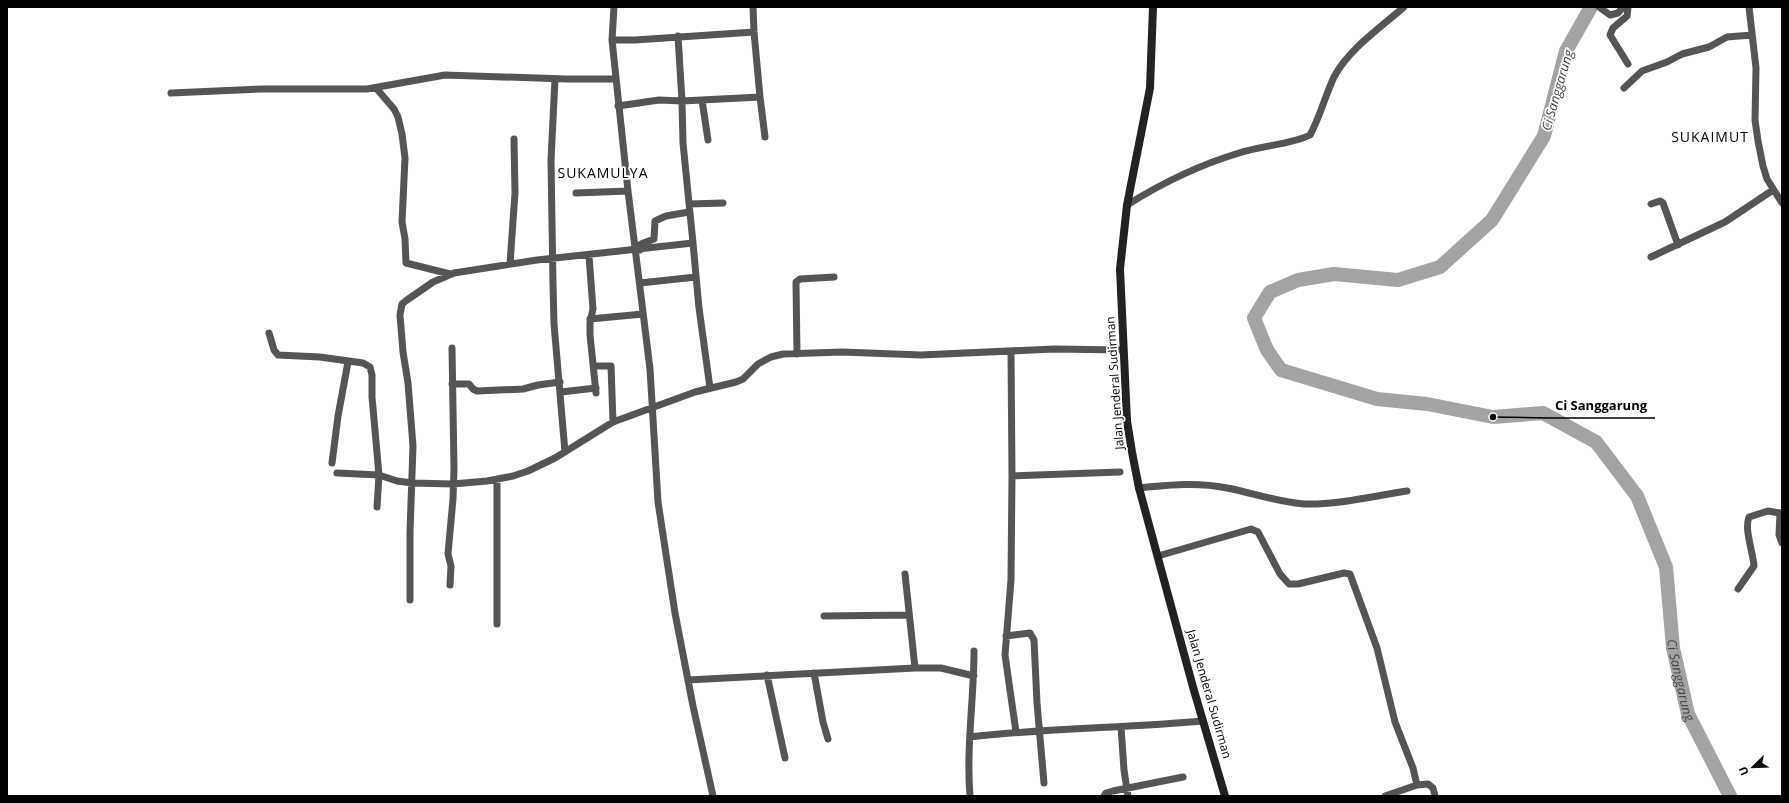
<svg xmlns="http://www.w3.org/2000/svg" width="1789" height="803" viewBox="0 0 1789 803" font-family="'Open Sans',sans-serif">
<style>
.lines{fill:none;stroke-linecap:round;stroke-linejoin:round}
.river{stroke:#a3a3a3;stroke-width:14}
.street{stroke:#555;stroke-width:7}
.secondary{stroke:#222;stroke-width:8}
.labels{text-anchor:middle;stroke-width:3.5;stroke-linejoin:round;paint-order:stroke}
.street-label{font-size:12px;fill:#000;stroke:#fff}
.water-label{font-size:13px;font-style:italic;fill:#444;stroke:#fff}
.quarter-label{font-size:14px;letter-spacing:1px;fill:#000;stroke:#fff}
.leader{fill:none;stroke:#000;stroke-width:1.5}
.callout-dot{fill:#000;stroke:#fff;stroke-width:1.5}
.callout-label{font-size:13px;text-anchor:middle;font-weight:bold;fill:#000;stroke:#fff;stroke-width:3.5;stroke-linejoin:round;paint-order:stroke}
</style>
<rect width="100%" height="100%" fill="#fff"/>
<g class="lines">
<path class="river" id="s1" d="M1591,7L1566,51L1544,136L1492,220L1440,267L1398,280L1334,274L1298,280L1270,292L1254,318L1267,350L1281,370L1377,399L1427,404L1493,417L1543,413L1596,442L1637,496L1666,567L1673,648L1688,714L1730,796"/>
<path class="street" d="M614,7L612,40L628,191L650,369L658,502L675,613L693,706L713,796
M1599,7L1610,15L1618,13L1623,7
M1749,7L1756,68L1755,120L1758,141L1763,166L1767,179L1782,203
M678,36L682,101L760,97L754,32L753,7
M612,40H635L754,32
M1628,64L1610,35L1613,28L1627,16L1628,7
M555,79L551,160L553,284L554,324L565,452
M376,88L394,109L398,117L402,134L405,158L402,222L405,239L406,263L450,274
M1624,88L1642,71L1667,62L1682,54L1709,47L1727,37L1752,35
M171,93L262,89H367L445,75L566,79H616
M760,97L765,137
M702,100L708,140
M618,106L659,100L682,101L683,143L693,243
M576,193L628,191
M689,204L723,203
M1651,204L1660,201L1663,203L1678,245
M1127,205C1162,183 1199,165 1239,153C1260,146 1293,144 1310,135C1320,117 1325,96 1334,77C1349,49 1380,28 1404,7
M640,250L641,244L654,239L655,221L666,216L689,212
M589,256L593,309L590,322V335L596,393
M1651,257L1725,222L1773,190
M510,264L515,193L514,139
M640,283L696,277
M590,319L643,314
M269,333L274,350L278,355L320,357L363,363L370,367L372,375V397L379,475L397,481L412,483L453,484L487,481L513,476L528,471L555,458L613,422L695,392L736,382L743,379L758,364L771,357L783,354L842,352L921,355L1054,349L1123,350
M1011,351L1012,476L1120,472
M797,354L796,282L800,279L834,277
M594,366H611L613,422
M452,384H469L473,389L477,391L523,389L538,385L560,382
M561,392L596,388
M332,463L338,416L348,362
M337,473L379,475L377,507
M1012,476L1011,580L1005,655L1016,732
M1139,488C1169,485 1198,482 1227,488C1253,493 1278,502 1304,504C1338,505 1374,496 1407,491
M1158,556L1251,529L1258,532L1280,574L1289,584H1298L1344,573L1350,574L1377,648L1395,722L1413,768L1417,785
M905,574L915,668
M450,585L451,566L448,554L453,499L454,469L452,348
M1738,589L1754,566C1753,552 1744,529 1749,517L1768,511L1780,513L1779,535L1782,543
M410,600V532L413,446L408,383L403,352L400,315L402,304L407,300L433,282L454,273L537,260L693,243L699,308L710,388
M824,616L909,615
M497,624V479
M1006,636L1030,633L1034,640L1037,703L1044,783
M814,673L823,722L828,739
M767,675L785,758
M688,680L915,668H941L974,676
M1121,727L1124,770L1128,796
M970,737C1047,728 1126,728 1203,721
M970,796C966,748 974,699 974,651
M1104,796L1106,793L1113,791L1183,777
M1385,796L1417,785L1428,784L1433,788L1435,796"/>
<path class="secondary" d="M1153,7L1150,88L1127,205L1120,269L1127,421L1132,452L1139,488L1193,687L1225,796"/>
</g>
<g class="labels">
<g class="street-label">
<text transform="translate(1115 383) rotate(-94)" y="4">Jalan Jenderal Sudirman</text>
<text transform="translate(1209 694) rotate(74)" y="4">Jalan Jenderal Sudirman</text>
</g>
<g class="water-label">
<text transform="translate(1557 90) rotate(-74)" y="5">Ci Sanggarung</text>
<text dy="5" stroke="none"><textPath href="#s1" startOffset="1159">Ci Sanggarung</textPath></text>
</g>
<g class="quarter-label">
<text x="1710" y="142">SUKAIMUT</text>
<text x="603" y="178">SUKAMULYA</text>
</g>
</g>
<path class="leader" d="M1493 417L1547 418H1655"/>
<circle class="callout-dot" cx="1493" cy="417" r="4"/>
<g class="callout-label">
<text x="1601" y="410">Ci Sanggarung</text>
</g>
<rect width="1789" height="803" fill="none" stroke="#000000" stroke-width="16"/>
<g transform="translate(1753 767) rotate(247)" stroke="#ffffff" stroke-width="3" paint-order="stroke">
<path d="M0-3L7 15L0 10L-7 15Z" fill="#000000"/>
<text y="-6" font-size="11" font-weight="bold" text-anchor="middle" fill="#000000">U</text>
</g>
</svg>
